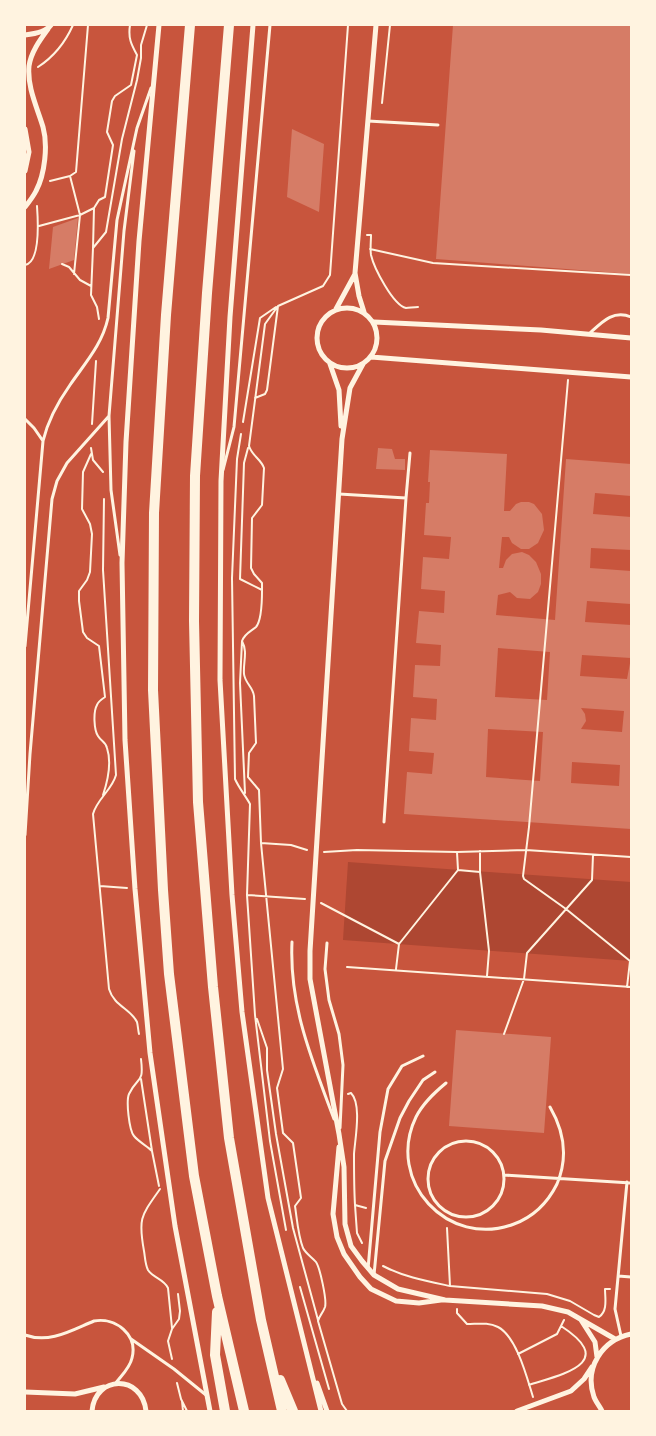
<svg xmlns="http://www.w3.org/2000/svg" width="656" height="1436" viewBox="0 0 656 1436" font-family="'Roboto Condensed',sans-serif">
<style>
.green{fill:#ae4732}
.building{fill:#d67c66;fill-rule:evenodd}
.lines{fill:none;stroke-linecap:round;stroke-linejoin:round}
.path{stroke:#fff3e0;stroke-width:2}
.service{stroke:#fff3e0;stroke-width:3}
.minor{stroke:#fff3e0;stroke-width:5}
.primary{stroke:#fff3e0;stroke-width:10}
</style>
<rect width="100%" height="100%" fill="#c8553d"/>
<path class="green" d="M348,862L631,882V961L343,940Z"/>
<path class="building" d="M453,25H631V274L436,259Z
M292,129L324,144L319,212L287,197Z
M78,218L74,260L49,269L53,227Z
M378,448L392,449L395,459H405V470L376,469Z
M430,450L507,454L504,511H510L516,504L521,502H529L534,504L542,514L544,530L538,543L529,549H521L512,543L509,537H502L499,568H503L506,560L512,554L522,552L529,555L536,562L541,574V584L538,592L530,599L517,598L510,592L498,595L496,615L555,620L566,459L631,464V496L595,493L593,514L631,517V550L591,548L590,568L631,571V604L587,601L585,622L631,625V658L582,655L580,676L627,679L631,658V829L404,814L407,772L432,774L434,753L409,751L411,718L436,720L437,699L413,697L415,665L440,666L441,645L416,643L419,611L444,613L445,591L421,589L423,557L449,559L451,537L424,535L426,503H429L430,482H428ZM498,648L550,652L547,700L495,697ZM581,708L624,711L622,732L581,729L586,721L585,714ZM488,729L543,732L540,781L486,777ZM572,762L620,765L619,786L571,783Z
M456,1030L551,1037L544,1133L449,1126Z"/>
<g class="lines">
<path class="path" d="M38,67C55,56 65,43 73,25
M382,103L390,25
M70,176L80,215L74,274
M50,181L70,176L76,172L88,25
M39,226L80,215L94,208
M367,235H371C371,242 370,249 371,255C374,268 393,305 406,308C409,308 414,307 418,307
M93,248L94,208L99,200L105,197L113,145L107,132L112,101L115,96L131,85L137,55C131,44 128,38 130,25
M370,249L433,263L631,275
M62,264L69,267L80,280L91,286
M25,265C41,262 38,220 37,206
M99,319L97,307L91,295L93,248L106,232L122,139L137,80L141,58V45L147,25
M568,380L529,827L523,876L524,879L566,909L630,961L627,987
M255,398L265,394L267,390L278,306
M243,422L260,318L276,307
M92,424L96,361
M241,434L237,459L232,578L235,779C239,788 245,795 250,804L247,895L255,1015L270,1141L286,1230
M91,448L93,460L103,472
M248,448L244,463L240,579L262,590
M91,454L83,472L82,509L90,524L92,534L90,572L87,580L79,591V601L83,632L87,638L99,646L105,697C102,699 98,702 97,705C93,712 94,730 98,736C101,741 106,742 107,748C112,763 108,780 103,795
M104,499L103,570L116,775C112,790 97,799 93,814L109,989C114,1006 131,1009 137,1022C138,1026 138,1030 139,1034
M242,641L240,683L245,793
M261,843L291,845L307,850
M324,852L357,850L457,852L526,850L631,857
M457,852L458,870L480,872V851
M480,872L489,951L487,976
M100,886L127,888
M247,895L305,899
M321,903L399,944L458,870
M347,967L631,987
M396,969L399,944
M257,1019L267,1048V1070L276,1134L293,1228L318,1320
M504,1034L524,979L527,953L592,880L593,855
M141,1059C144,1085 138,1075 129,1094C126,1101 129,1130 134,1136C139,1142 147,1146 152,1151L159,1186
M141,1079L152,1151
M348,1094L351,1093C362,1104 355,1139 354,1154C354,1171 354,1188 355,1205L366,1208
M160,1189C141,1216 138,1218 144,1251C145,1256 145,1264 148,1270C153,1278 164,1279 168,1288L172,1328
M355,1205L357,1233L362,1243
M447,1228L450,1286L547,1294L570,1301L594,1315L599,1317C608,1311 605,1298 605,1289H610
M383,1266C404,1277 426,1281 450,1286
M300,1287L329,1389
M457,1309V1313L467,1324C478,1324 488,1322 498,1327C517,1337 527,1378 533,1397
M518,1354L557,1334L564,1320
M172,1359L168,1341L172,1329L179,1319L180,1311L178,1294
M177,1383L181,1399L187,1411
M529,1385C563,1374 618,1363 561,1326
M182,1401L183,1411
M347,1411L342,1404L318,1321C319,1316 323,1313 325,1307C327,1300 320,1268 316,1262C312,1257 306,1254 303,1248C298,1235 297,1219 295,1206L301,1198L293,1143L283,1133L277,1088L283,1069L261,843L259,790L248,777L249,753L256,743L254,696C253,687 245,683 244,674C243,662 248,652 242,641C245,633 250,632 256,627C263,619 262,593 262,583L254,574L251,568L252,518L262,505L264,468C261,459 252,456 249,446L265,324L278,306L323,286L330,275L348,25"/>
<path class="service" d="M368,121L438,125
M589,334C601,323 613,309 631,317
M25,419L34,428L43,441
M223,470L234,427L270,25
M339,494L406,498L384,822
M406,498L410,453
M120,555L111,490L109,416L124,231L134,151
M25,646L43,441C48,420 58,402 70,385C85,363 102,345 108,318L117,220L137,128L151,88
M25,835L30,754L52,499L57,481L67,463L109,416
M292,942C289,1006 312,1060 334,1119
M327,943L325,969L329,1000L339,1034L343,1065L340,1128
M446,1083C434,1093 423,1103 416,1117C385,1181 448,1249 514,1224C533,1217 548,1202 557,1184C568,1158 564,1131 550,1107
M428 1179a38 38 0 1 1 76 0a38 38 0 1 1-76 0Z
M504,1175L631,1183
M368,1269L380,1132L388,1089L402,1066L423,1056
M374,1275L385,1161L400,1118L409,1101L423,1080L435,1072
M618,1276L631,1277
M25,1335C50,1344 72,1330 94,1321C116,1317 138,1335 132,1358C130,1368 121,1376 115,1384
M621,1336L615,1309L627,1182
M131,1339L174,1369L206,1395"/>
<path class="minor" d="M159,25L139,241L126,442L122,563L125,740L135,889L150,1053L175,1226L210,1411
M253,25L230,317L221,481L220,680L232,895L242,1012L268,1198L321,1411
M25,35C34,34 46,32 51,25
M25,129L29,152L25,171
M25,207C29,202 33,197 36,191C45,174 48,145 43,127C37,107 27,87 29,66C31,52 40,40 48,29
M317 338a30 30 0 1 1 60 0a30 30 0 1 1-60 0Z
M336,309L355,274
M364,312L359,296L355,273L376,25
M374,322L541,330L631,338
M371,357L631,377
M330,364L339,390L341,426
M363,364L350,388L342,439L310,951V979L339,1134L344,1167L345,1224L351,1246L362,1261L374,1275L398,1289L445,1300L542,1306L568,1312L615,1339
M339,1147L333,1214L337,1237L344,1254L360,1277L371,1289L396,1301L419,1303L441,1300
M581,1320L595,1342L597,1357
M317,1383L327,1411
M25,1392L75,1394L104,1387
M92,1411C95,1375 142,1374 146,1411
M517,1411L571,1391L584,1379L592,1367
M602,1411C600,1407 596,1402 594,1397C584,1368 602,1340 631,1334"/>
<path class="primary" d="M190,25L166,315L154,513L153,690L163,890L169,974L194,1176L217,1296L244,1411
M229,25L207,293L195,476L194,621L198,802L213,987L229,1138L261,1320L282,1411
M217,1312L215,1355L225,1411
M280,1380L293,1411"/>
</g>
<rect width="656" height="1436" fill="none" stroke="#fff3e0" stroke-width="52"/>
</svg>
